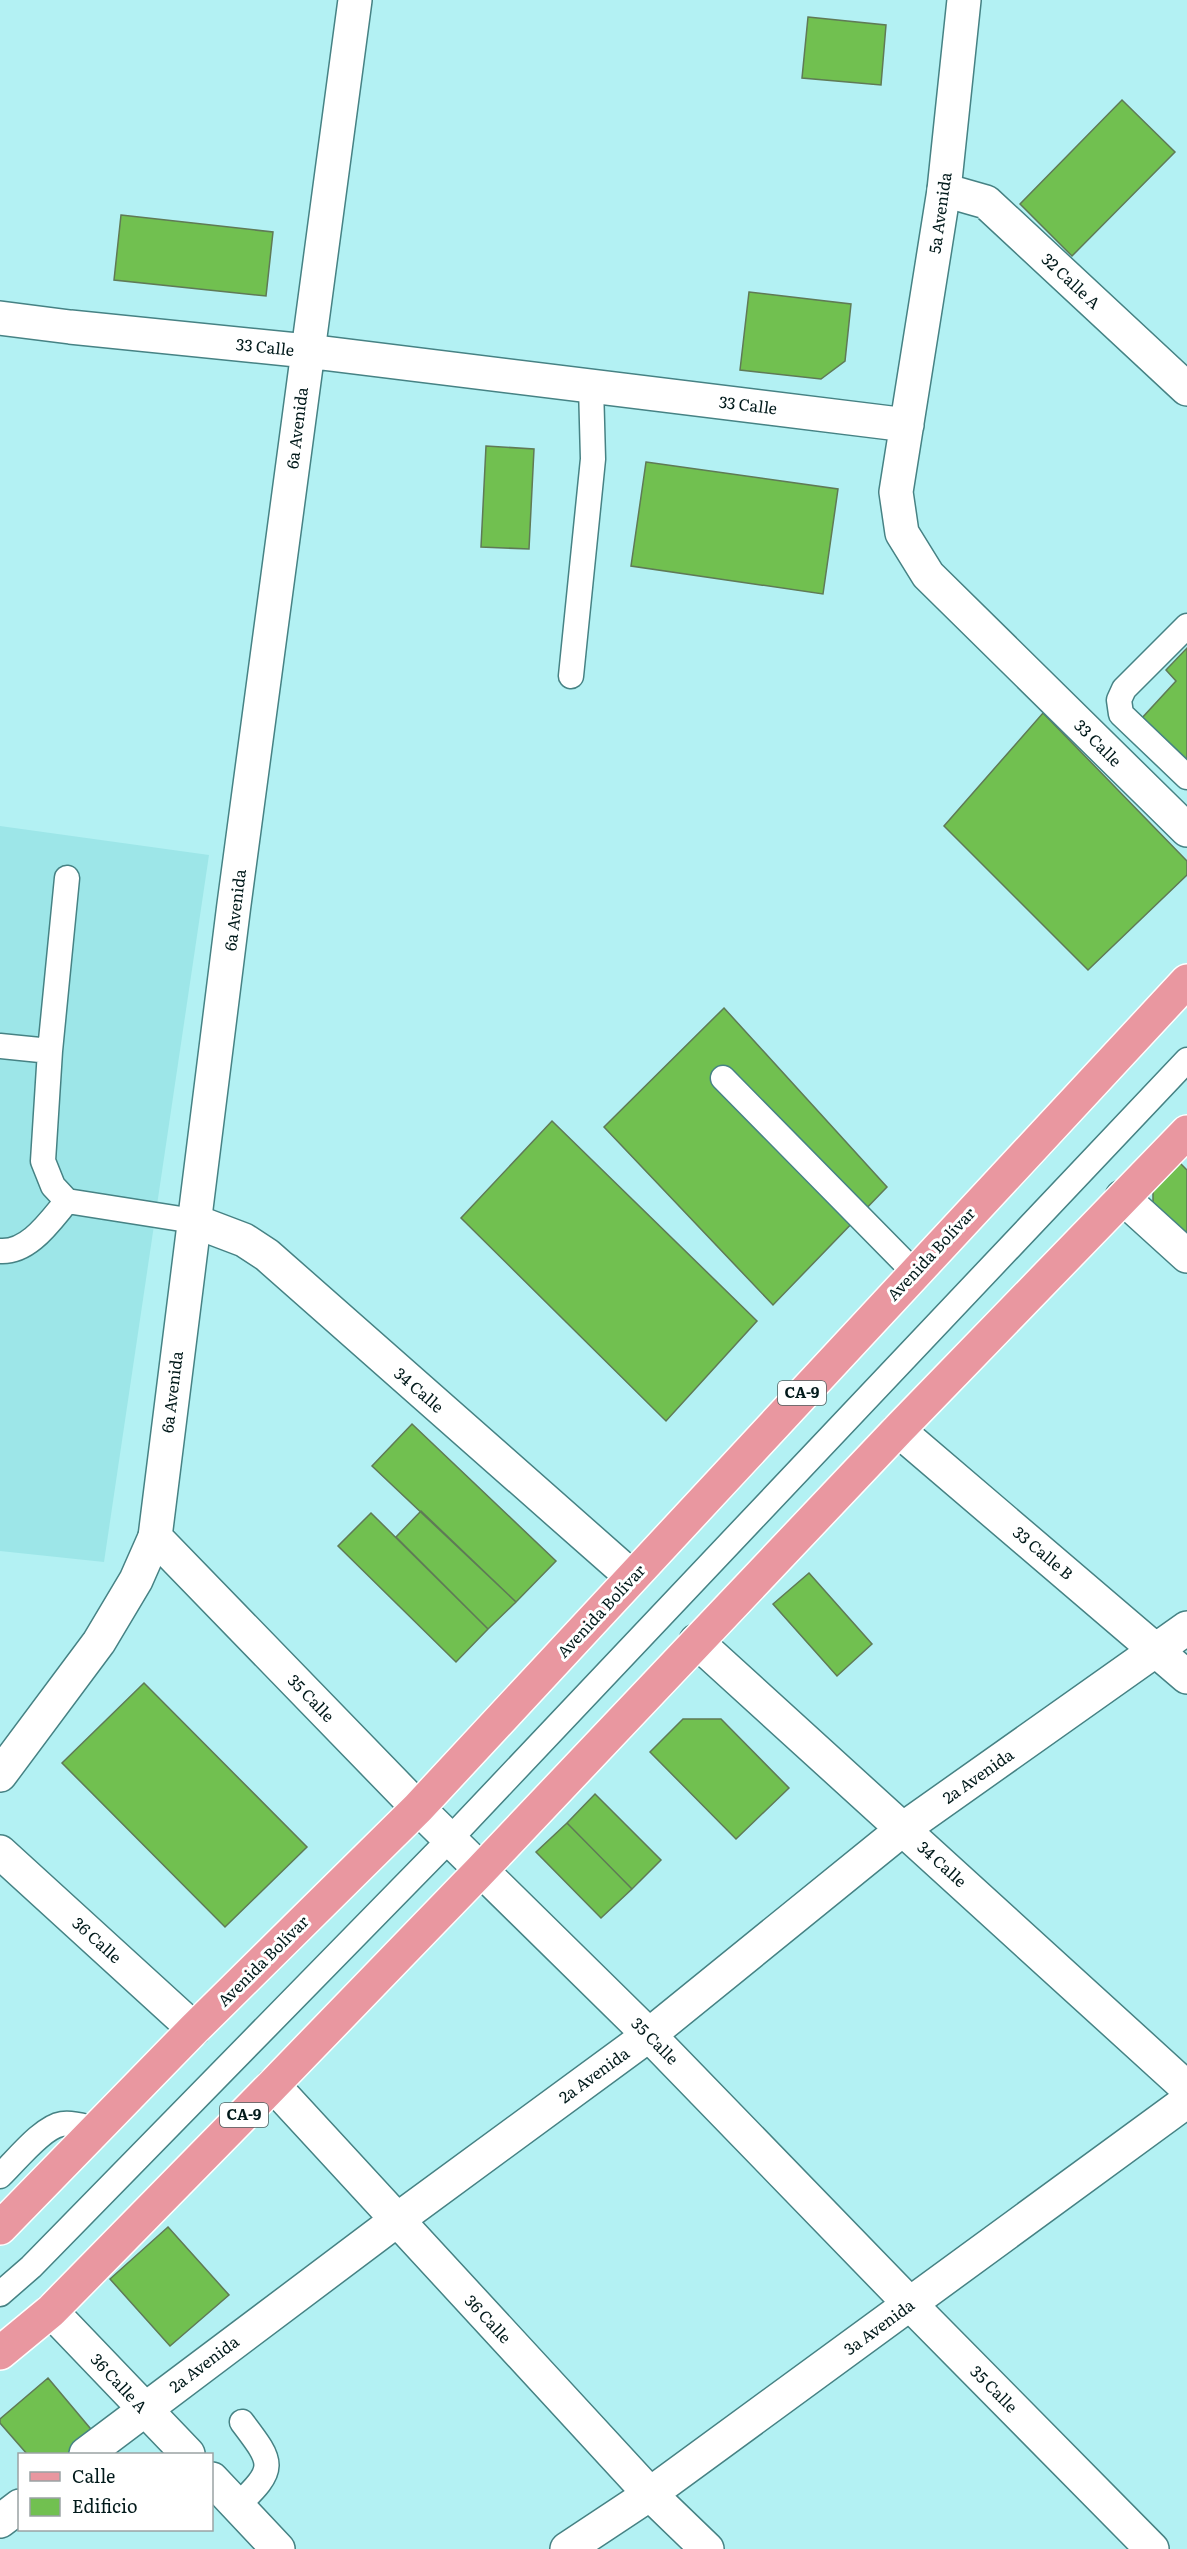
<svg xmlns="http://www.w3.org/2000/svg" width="1187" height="2549" viewBox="0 0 1187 2549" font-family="Literata,serif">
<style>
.built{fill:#9de6e8}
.building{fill:#71c050;stroke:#5f7a56;stroke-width:1.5}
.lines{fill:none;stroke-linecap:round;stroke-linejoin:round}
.lane-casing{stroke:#468284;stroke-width:27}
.street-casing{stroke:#468284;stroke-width:36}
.secondary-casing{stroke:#468284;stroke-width:36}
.primary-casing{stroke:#fff;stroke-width:36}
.lane{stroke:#fff;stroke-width:24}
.street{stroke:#fff;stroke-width:33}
.secondary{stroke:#fff;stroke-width:33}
.primary{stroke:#e997a0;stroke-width:33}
.labels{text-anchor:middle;stroke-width:6;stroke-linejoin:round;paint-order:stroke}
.shield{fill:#fff;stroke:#4e5f5f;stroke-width:1.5}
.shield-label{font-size:15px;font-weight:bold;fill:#021a1b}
.street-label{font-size:16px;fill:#021a1b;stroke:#fff}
</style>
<rect width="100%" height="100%" fill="#b3f1f3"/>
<path class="built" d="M0,826L209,855L104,1562L0,1551Z"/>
<path class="building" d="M808,17L886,25L881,85L802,78Z
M1122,100L1175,152L1072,256L1020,204Z
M121,215L273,232L266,296L114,280Z
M749,292L851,304L845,361L821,379L740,370Z
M486,446L534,449L529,549L481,547Z
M646,462L838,489L823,594L631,566Z
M1187,648V762L1141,719L1176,681L1166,670Z
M1043,713L1187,861V875L1088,970L944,826Z
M724,1008L887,1187L773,1305L604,1127Z
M552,1121L757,1321L666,1421L461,1218Z
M1178,1161L1187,1170V1241L1153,1206V1184Z
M412,1424L556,1561L516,1602L372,1466Z
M421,1511L516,1602L488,1629L396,1537Z
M371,1513L488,1629L456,1662L338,1546Z
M809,1573L872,1644L837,1676L773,1604Z
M144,1683L307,1847L225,1927L62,1763Z
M683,1719H721L789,1788L736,1839L650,1752Z
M595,1794L661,1860L632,1889L567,1823Z
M567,1823L632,1889L601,1918L536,1852Z
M168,2227L229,2295L170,2346L110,2279Z
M48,2378L95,2434L71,2454H27L0,2423V2419Z"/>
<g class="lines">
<g class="lane-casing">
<path id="lane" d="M1187,626L1124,689L1119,700L1121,714L1187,777
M571,676L593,459L591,386
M67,878L50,1051L43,1161L53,1186L67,1201L194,1221
M0,1046L50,1051
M723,1078L914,1272
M0,1251C29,1253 50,1221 67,1201
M0,2176C15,2162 42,2127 62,2124C74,2122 85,2127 95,2129
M0,2294L31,2267L450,1839L1187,1060
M237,2506C277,2468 274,2464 242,2422"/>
</g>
<g class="street-casing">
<path id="street" d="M944,190L986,202L1187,389
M194,1221L244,1240L267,1255L632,1577
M898,1430L1187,1677
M696,1641L1187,2088
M0,1775L99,1642L136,1580L155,1537
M0,1852L194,2029
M273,2085L650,2494L707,2549
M51,2311L188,2454
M86,2454L397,2220L649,2035L903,1829L1187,1628
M212,2479L278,2549
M0,2521L20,2506
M567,2549L650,2494L1187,2101"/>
</g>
<g class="secondary-casing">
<path id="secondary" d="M355,0C284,512 217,1024 155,1537L418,1808L649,2035L910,2304L1152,2549
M964,0L944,190L896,492L902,533L928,575L1187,830
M0,318L70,327L307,351L907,425
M1122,1197L1187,1256"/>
</g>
<g class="primary-casing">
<path id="primary" d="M0,2228L194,2029L418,1808L1187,981
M0,2353L51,2311L273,2085L481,1870L898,1430L1187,1132"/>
</g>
<use href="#lane" class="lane"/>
<use href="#street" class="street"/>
<use href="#secondary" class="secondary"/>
<use href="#primary" class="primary"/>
</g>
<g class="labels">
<g class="shield">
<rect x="778" y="1381" width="48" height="24" rx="4.5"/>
<rect x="220" y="2103" width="48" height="24" rx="4.5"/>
</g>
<g class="shield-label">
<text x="802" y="1398">CA-9</text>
<text x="244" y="2120">CA-9</text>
</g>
<g class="street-label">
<text transform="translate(940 213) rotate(-82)" y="6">5a Avenida</text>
<text transform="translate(1071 281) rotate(43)" y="6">32 Calle A</text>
<text transform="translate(265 347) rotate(6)" y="6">33 Calle</text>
<text transform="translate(748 405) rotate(7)" y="6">33 Calle</text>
<text transform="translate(297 428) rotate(-83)" y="6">6a Avenida</text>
<text transform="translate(1098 743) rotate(45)" y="6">33 Calle</text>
<text transform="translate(235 910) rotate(-83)" y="6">6a Avenida</text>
<text transform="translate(931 1254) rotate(-47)" y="6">Avenida Bolívar</text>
<text transform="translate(419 1390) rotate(41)" y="6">34 Calle</text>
<text transform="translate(172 1392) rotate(-83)" y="6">6a Avenida</text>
<text transform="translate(1043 1553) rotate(40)" y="6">33 Calle B</text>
<text transform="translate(601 1611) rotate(-47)" y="6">Avenida Bolívar</text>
<text transform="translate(311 1698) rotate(46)" y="6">35 Calle</text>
<text transform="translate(978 1776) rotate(-35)" y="6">2a Avenida</text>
<text transform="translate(942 1864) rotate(42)" y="6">34 Calle</text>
<text transform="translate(97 1940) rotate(42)" y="6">36 Calle</text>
<text transform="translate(263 1961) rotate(-45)" y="6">Avenida Bolívar</text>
<text transform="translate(655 2041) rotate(45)" y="6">35 Calle</text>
<text transform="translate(594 2075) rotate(-36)" y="6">2a Avenida</text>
<text transform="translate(488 2319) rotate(47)" y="6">36 Calle</text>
<text transform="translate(879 2327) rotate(-36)" y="6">3a Avenida</text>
<text transform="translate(204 2364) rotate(-37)" y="6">2a Avenida</text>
<text transform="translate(119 2383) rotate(47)" y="6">36 Calle A</text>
<text transform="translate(994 2389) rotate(45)" y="6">35 Calle</text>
</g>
</g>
<rect x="18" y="2453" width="195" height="78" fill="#ffffff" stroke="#9aa3a4" stroke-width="1.5"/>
<rect x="30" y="2472" width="30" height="9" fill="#e997a0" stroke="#9aa3a4" stroke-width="1.5"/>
<text x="72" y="2483" font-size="18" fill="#021a1b">Calle</text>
<rect x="30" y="2498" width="30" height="18" fill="#71c050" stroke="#9aa3a4" stroke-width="1.5"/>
<text x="72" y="2513" font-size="18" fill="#021a1b">Edificio</text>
</svg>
